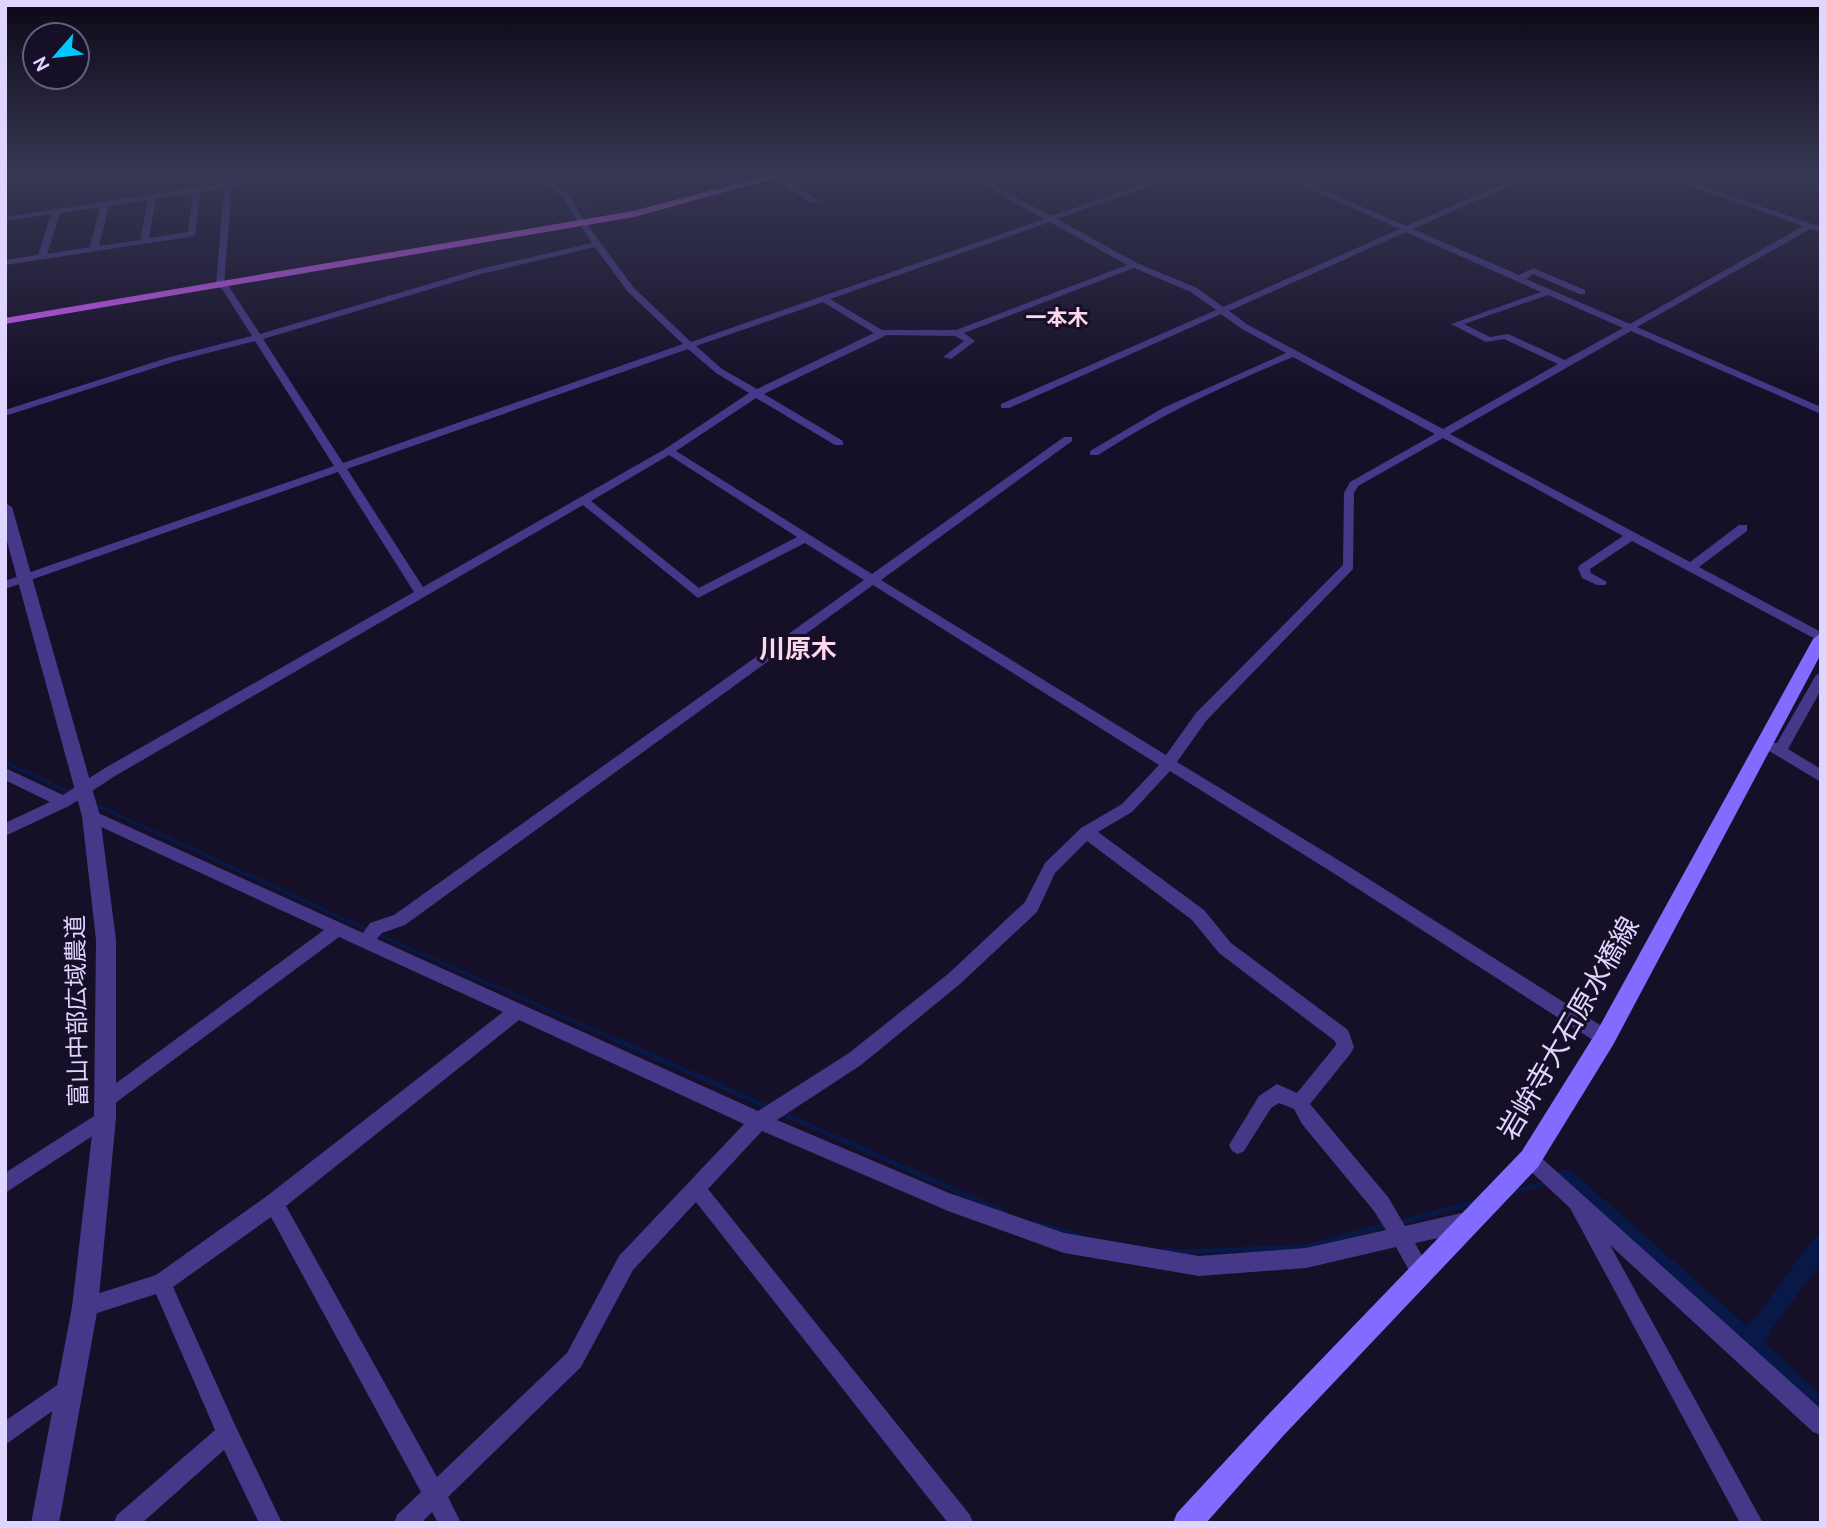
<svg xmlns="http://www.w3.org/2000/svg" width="1826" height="1528" viewBox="0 0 1826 1528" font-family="Cabin,'Noto Sans JP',sans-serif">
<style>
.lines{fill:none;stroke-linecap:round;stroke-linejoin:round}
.stream-far2{stroke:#081847;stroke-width:2}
.stream-far1{stroke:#081847;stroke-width:3.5}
.stream{stroke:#081847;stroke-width:5}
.canal{fill:#081847;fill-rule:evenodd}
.minor{fill:#453888;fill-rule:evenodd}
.tertiary{fill:#453888;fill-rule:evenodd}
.secondary{fill:#826cff;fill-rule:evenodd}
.primary{fill:#d65cff;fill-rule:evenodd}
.labels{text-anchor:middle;stroke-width:6;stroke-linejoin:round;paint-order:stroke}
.far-neighbourhood-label{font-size:21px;font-weight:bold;fill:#ffd7ec;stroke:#160f28}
.street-label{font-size:24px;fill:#dfd5ff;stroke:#160f28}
.neighbourhood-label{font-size:26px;font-weight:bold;fill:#ffd7ec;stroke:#160f28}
.near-street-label{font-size:28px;fill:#dfd5ff;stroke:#160f28}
</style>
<rect width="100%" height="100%" fill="#160f28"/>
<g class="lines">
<path class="stream-far2" d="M546,174L600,214"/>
<path class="stream-far1" d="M5,762L71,793
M94,804L370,931
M377,934L618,1041"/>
<path class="stream" d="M614,1039L770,1108
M784,1114L1004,1212
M1513,1192L1546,1183
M1034,1223L1080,1236
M1398,1223L1475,1202
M1164,1250L1181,1252L1304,1247L1387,1225"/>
<path class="canal" d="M1778,174L1821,178V182L1782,176Z
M1565,1169L1572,1171L1746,1325L1754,1319L1814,1238L1821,1235V1262L1770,1332L1766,1344L1821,1395V1419L1813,1416L1748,1354L1745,1348L1738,1345L1558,1185L1556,1178L1558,1171Z"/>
<path class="minor" d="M5,174H25L5,177Z
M225,174H233L232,182L285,174H305L232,187L224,284L228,285L260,334L476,270L592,243L562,196L532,174H541L568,193L585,222L634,288L691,342L1044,219L964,174H974L1051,216L1171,174H1183L1057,219L1137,263L1197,288L1223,307L1400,229L1276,174H1287L1406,226L1525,174H1536L1413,229L1519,275L1533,268L1585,290V294H1579L1533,274L1526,279L1630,324L1803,226L1657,174H1669L1821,227V232L1810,229L1637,327L1821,407V414L1631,331L1450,434L1690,562L1739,525H1747V531L1699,567L1821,632V642L1632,541L1590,569L1591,573L1607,582L1605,585H1597L1582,578L1578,568L1580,565L1623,536L1443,438L1358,486L1354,493L1353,569L1206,721L1177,762L1348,866L1611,1032L1614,1038L1611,1044L1605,1046L1599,1044L1338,876L1170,771L1132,812L1098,832L1204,910L1231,943L1348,1030L1354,1047L1351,1053L1310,1104L1388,1197L1405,1226L1466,1212L1473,1215L1476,1222L1473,1229L1466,1232L1415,1243L1432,1274L1429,1281L1422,1284L1415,1281L1396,1247L1306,1268L1199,1276L1064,1253L948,1211L762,1131L708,1189L970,1515L973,1523H948L696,1202L633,1270L581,1367L448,1497L461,1523H438L432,1512L421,1523H394L397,1515L421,1492L271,1217L173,1287L235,1425L282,1523H259L224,1450L142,1523H114L117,1515L215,1430L156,1294L85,1317L78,1314L75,1307L78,1300L156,1275L267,1196L503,1012L339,937L106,1110L111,1112L114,1118L111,1124L5,1193V1173L105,1109L100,1107L97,1101L100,1095L324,930L86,820L84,816L86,812L91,810L96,812L363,933L370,923L394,915L864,580L805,543L698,598L583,505L115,776L69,806L5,836V823L50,802L5,780V768L63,795L105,768L414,592L338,472L5,589V581L334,466L255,341L176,361L5,416V410L170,357L252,336L222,289L216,285L224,188L201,192L195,236L5,265V260L38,255L51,214L5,221V217L224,183ZM193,193L188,232L149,238L156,198ZM148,200L140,240L99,246L109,206ZM100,207L90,247L47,254L60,213ZM1050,222L1127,265L956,330H882L830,299ZM1406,232L1541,292L1451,324L1486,342L1504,339L1558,364L1443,429L1248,325L1229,311ZM595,247L628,292L683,344L343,463L263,339L481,274ZM1134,268L1191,292L1216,310L1001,404V408H1009L1221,314L1242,329L1286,353L1163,408L1090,451V455H1098C1160,415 1225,385 1293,357L1435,434L1350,482L1344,493L1343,565L1196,713L1166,755L881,580L1072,441V437H1064L872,574L676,451L756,398L835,445H843V441L764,394L887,335L955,336L964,341L943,357L951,359L975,341L964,333ZM1548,295L1623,328L1565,360L1508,334L1490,337L1464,324ZM823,302L874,333L757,389L722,369L696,346ZM688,349L716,373L749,393L665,449L423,587L347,469ZM669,455L797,537L699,588L591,501ZM873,585L1159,765L1122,804L1081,828L1045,863L1025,902L948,974L849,1053L758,1111L377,939L382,933L405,925ZM1087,841L1192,920L1219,953L1335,1041L1336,1045L1297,1093L1277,1084L1259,1096L1229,1145L1232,1151L1238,1154L1244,1151L1271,1108L1279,1103L1294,1109L1302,1124L1374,1211L1386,1230L1306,1248L1199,1256L1064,1233L949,1193L777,1120L861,1065L960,984L1037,912L1055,873ZM519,1020L744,1124L619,1256L567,1353L437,1477L286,1206Z
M460,174H471L457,182L450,180Z
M777,175H780L819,201L812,203L774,179V175Z
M1821,673V690L1788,749L1821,769V782L1769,751L1767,747L1769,743H1777L1816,675Z
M1530,1150L1536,1153L1821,1409V1435L1813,1432L1610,1245L1763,1523H1740L1570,1208L1524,1165L1521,1159L1524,1153Z
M69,1377L76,1380L79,1387L76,1394L5,1445V1421Z"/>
<path class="tertiary" d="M5,503L12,507L100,816L116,940V1118L98,1307L59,1523H31L72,1307L94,1118L96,940L82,816L5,534Z"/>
<path class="secondary" d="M1821,633V654L1613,1045L1538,1167L1283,1436L1206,1523H1173L1177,1513L1265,1418L1522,1151L1597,1031L1813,639Z"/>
<path class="primary" d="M773,174H790L634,217L5,324V318L633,211Z"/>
</g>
<linearGradient id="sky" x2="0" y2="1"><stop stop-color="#0c0816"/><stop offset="0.45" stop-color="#363753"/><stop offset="1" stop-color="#363753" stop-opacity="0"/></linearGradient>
<rect width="1826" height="388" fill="url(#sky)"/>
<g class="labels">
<g class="far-neighbourhood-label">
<text x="1057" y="325">一本木</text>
</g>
<g class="street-label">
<text transform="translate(77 1011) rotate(-91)" y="8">富山中部広域農道</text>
</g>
<g class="neighbourhood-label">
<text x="798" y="658">川原木</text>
</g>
<g class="near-street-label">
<text transform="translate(1568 1028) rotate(-60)" y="10">岩峅寺大石原水橋線</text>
</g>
</g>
<rect width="1826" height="1528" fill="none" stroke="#dfd5ff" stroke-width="14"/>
<g transform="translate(56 56) rotate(242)"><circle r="33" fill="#160f28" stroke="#665e7e" stroke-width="2"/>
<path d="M0-5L12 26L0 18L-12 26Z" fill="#01c7ff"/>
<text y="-10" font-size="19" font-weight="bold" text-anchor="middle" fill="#dfd5ff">N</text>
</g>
</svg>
